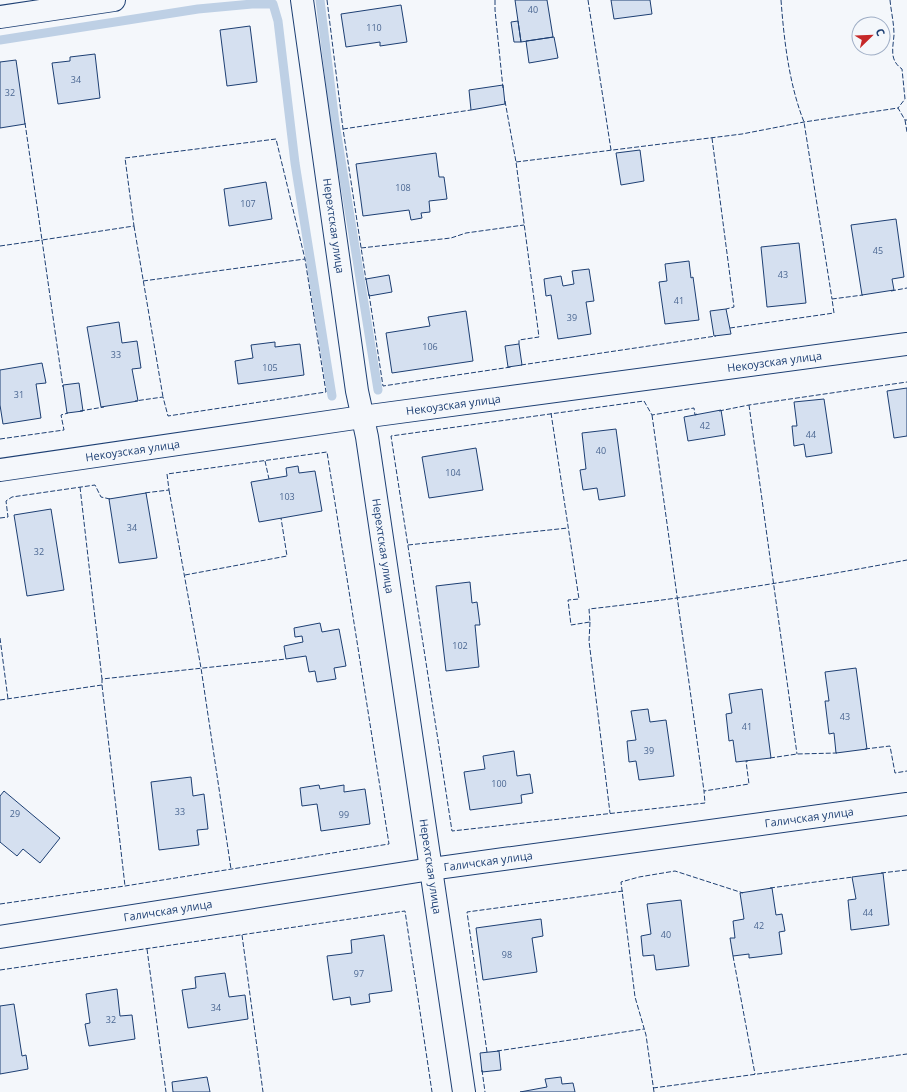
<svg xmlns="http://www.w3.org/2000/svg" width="907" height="1092" viewBox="0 0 907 1092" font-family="'Open Sans',sans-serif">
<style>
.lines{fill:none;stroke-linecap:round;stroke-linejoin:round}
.stream{stroke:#bed0e5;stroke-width:9}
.building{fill:#d5e0f0;stroke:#1d3f73}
.street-casing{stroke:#1d3f73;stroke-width:24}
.street{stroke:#f4f7fb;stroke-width:22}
.fence{stroke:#1d3f73;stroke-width:1;stroke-dasharray:5 2;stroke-linecap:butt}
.labels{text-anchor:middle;stroke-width:3;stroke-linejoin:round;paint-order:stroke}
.number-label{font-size:9px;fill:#4b6792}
.street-label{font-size:11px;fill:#1d3f73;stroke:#f4f7fb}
</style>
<rect width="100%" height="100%" fill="#f4f7fb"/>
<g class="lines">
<path class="stream" d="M320,0L335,123L378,390
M0,40L198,9L252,4H273L278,21L295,163L332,396"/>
</g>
<path class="building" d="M515,0H547L553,37L521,42Z
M611,0H650L652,14L614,19Z
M401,5L407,42L380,46V42L346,47L341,14Z
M518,21L521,42H514L511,22Z
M250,26L257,82L227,86L220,30Z
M554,37L558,58L529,63L526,41Z
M95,54L100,98L58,104L52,63L70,61V57Z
M16,60L25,124L0,128V62Z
M503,85L505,104L471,110L469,90Z
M640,150L644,181L621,185L616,153Z
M436,153L439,177H444L447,199L429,201L430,212L421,213L422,218L411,220L409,210L363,216L356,164Z
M266,182L272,219L229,226L224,189Z
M896,219L904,277L892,279L894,290L862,295L851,225Z
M799,243L806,303L767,307L761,247Z
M689,261L691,278L693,277L699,320L665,324L659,282L667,281L665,264Z
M589,269L594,301L586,302L591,334L558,339L551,295L546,296L544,279L561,276L563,286L574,284L572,271Z
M389,275L392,292L369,296L366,279Z
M726,309L731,334L714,336L710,311Z
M466,311L473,361L392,373L386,333L430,326L428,317Z
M119,322L122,343L137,341L141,368L132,369L138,401L101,407L87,327Z
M275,342V347L300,344L304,375L238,384L235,361L253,358L251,345Z
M519,344L522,365L508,367L505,346Z
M42,363L46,383L36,384L41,418L3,424L0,405V370Z
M79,383L83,411L67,413L63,385Z
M907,388V436L894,438L887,391Z
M824,399L832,453L806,457L804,444L794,446L792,426H797L794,402Z
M721,410L725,435L688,441L684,417Z
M616,429L625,496L599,500L597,488L583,490L580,470L586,469L582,433Z
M476,448L483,490L429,498L422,457Z
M298,466L299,473L315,471L322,511L259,522L251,482L287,476L286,468Z
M146,493L157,558L119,563L109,499Z
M51,509L64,590L27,596L14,515Z
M470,582L472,603L477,602L480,625H475L479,667L446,671L436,586Z
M320,623L322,632L339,629L346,666L334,668L336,679L317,682L315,671L309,672L306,656L286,659L284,646L303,642L302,636L295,637L294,628Z
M856,668L867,749L836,753L834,733L829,734L825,701H829L825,672Z
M762,689L771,758L736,762L733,740L729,741L726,714L732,713L729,694Z
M648,709L650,722L666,720L674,776L639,780L636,761L629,762L627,741L636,740L631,711Z
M514,751L517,776L530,774L533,793L521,795L522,803L470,810L464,772L485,769L483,756Z
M191,777L193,796L204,794L208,829L197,830L199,845L159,850L151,782Z
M319,785L320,789L344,785V792L365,789L370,824L321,831L317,804L302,806L300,788Z
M4,791L60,838L40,863L23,849L17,856L0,842V796Z
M883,873L889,925L851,930L848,900L856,899L852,877Z
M772,888L776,915L782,914L785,931L779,932L782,954L749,958V954L733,956L730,938H735L733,921L744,919L740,893Z
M681,900L689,966L656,970L654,955L643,956L641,936L651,934L647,904Z
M541,919L543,936L532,938L537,972L483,980L476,928Z
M384,935L392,991L369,994L370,1002L351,1005L350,997L333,1000L327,956L352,953L351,940Z
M225,973L229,997L245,995L248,1019L188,1028L182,990L196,988L195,977Z
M117,989L120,1016L132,1015L135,1039L89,1046L85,1024L90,1023L86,994Z
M14,1004L22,1056L26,1055L28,1069L0,1074V1006Z
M499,1051L501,1070L482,1072L480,1053Z
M207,1077L210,1092H173L172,1082Z
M561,1077L562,1084L573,1083L575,1092H520L547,1087L545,1079Z"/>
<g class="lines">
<g class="street-casing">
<g id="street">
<path id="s1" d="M302,0L357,391L367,437L464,1092"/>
<path d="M0,17L114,0"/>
<path id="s2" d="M0,470L362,417L907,344"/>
<path id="s3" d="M0,937L431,869L907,804"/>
</g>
</g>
<use href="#street" class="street"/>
<path class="fence" d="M327,0L343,129L366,280
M495,0V10L503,88
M588,0L611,150
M781,0C784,40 789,84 804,122L832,299
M890,0C891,11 894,23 894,35C893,48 889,60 902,69L905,99L898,108
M505,101L516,162L539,337L519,340V344
M905,120L907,132
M25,123L42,240L134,226L125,158L276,139L305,259L326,392L168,416L163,397L135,401
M343,129L471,110
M712,138L734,307L726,309
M516,162L742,134L804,122L898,108L905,120H907
M134,226L163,397
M0,246L42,240L63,387
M361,248L451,238L466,233L524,225
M143,281L305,259
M891,291L907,288
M369,294L383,386L511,367
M730,328L834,313L832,299L863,295
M521,365L716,336
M749,405L797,754
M80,411L104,407
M719,411L749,405L907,382
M551,413L579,599L568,600L571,625L590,622L589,609C696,597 801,580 907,560
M697,414L695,415L694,408L652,415L644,401L391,436L452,831L705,803L704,791L749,784L746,761H748
M652,415L704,791
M0,439L64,430L61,415L68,413
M265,461L269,479
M80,487L102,679
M169,490L201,668L231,869
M0,518L8,517L6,501L12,497L95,485L101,497L110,499
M408,545L568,528
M185,575L287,556L281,518
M590,622L589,641L610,813
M0,638L8,699
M102,685L125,886
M0,700L102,685V679L286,659
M865,749L890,746L895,773L907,771
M770,758L797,754L837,753
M881,873L907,870
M770,888L853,877
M0,904L125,886L389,844L327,452L167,474L169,490L144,493
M242,935L263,1092
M147,949L166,1092
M733,956L755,1074
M0,970L405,911L432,1092
M497,1051L644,1029
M487,1052L467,912L623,891
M482,1070L485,1092
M653,1088L907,1054
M654,1092L646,1035L635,997L621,882L639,877L675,871L743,893"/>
</g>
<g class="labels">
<g class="number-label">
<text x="533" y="13">40</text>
<text x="374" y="31">110</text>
<text x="76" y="83">34</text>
<text x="10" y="96">32</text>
<text x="403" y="191">108</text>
<text x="248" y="207">107</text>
<text x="878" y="254">45</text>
<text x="783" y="278">43</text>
<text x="679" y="304">41</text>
<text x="572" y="321">39</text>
<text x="430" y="350">106</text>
<text x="116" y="358">33</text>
<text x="270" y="371">105</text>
<text x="19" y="398">31</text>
<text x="705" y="429">42</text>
<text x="811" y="438">44</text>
<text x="601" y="454">40</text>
<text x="453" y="476">104</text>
<text x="287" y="500">103</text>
<text x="132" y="531">34</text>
<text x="39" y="555">32</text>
<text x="460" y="649">102</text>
<text x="845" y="720">43</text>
<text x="747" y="730">41</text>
<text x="649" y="754">39</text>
<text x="499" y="787">100</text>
<text x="180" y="815">33</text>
<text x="15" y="817">29</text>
<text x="344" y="818">99</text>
<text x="868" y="916">44</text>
<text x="759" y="929">42</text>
<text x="666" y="938">40</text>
<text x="507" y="958">98</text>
<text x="359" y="977">97</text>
<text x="216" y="1011">34</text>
<text x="111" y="1023">32</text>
</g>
<g class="street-label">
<text dy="4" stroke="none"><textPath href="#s1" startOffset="228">Нерехтская улица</textPath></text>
<text dy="4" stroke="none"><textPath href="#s2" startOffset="782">Некоузская улица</textPath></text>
<text dy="4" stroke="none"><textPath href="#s2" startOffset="458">Некоузская улица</textPath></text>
<text dy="4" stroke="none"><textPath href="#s2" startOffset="134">Некоузская улица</textPath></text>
<text dy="4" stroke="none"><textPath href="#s1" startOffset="552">Нерехтская улица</textPath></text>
<text dy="4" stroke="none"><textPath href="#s3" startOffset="818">Галичская улица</textPath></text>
<text dy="4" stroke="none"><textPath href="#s3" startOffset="494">Галичская улица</textPath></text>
<text dy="4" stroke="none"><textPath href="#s1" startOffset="876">Нерехтская улица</textPath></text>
<text dy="4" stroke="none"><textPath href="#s3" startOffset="170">Галичская улица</textPath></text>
</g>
</g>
<g transform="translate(871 36) rotate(67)"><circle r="19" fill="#f4f7fb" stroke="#9eadc5"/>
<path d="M0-3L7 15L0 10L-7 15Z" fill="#c62828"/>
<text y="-6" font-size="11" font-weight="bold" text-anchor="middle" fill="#1d3f73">С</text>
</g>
</svg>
